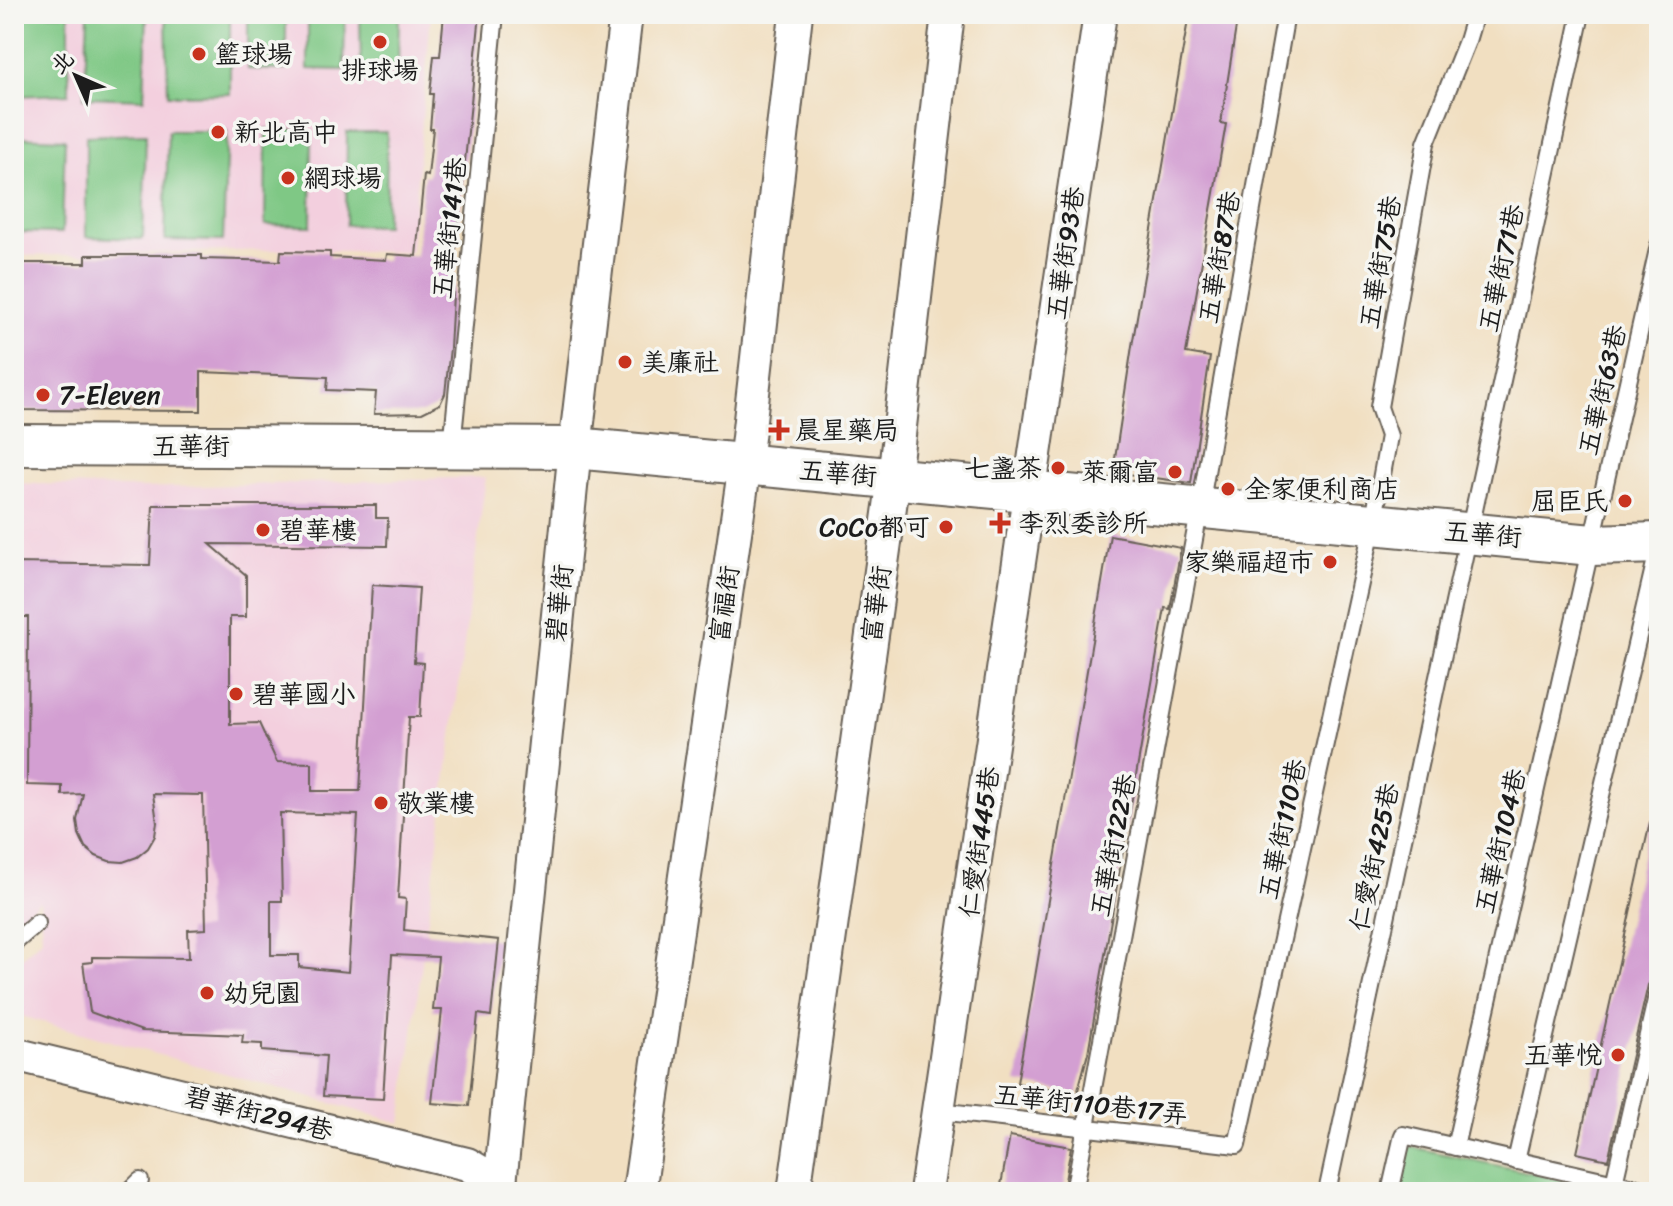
<svg xmlns="http://www.w3.org/2000/svg" width="1673" height="1206" viewBox="0 0 1673 1206" font-family="Sriracha,'LXGW WenKai TC',sans-serif">
<style>
.built{fill:#f3cfde}
.green{fill:#7fc885;stroke:#4e7250;stroke-width:2}
.building{fill:#d39fd2;fill-rule:evenodd}
.lines{fill:none;stroke-linecap:round;stroke-linejoin:round}
.service-casing{stroke:#676056;stroke-width:20}
.minor-casing{stroke:#676056;stroke-width:36}
.tertiary-casing{stroke:#676056;stroke-width:44}
.service{stroke:#fff;stroke-width:16}
.minor{stroke:#fff;stroke-width:32}
.tertiary{stroke:#fff;stroke-width:40}
.poi-dot{fill:#c8321e;stroke:#f6f6f2;stroke-width:3}
.labels{text-anchor:middle;stroke-width:7;stroke-linejoin:round;paint-order:stroke}
.poi-label{font-size:26px;fill:#1c1c1c;stroke:#f6f6f2;text-anchor:start}
.street-label{font-size:26px;fill:#1c1c1c;stroke:#f6f6f2}
</style>
<rect width="100%" height="100%" fill="#f6f6f2"/>
<filter id="ink" filterUnits="userSpaceOnUse"><feTurbulence type="fractalNoise" baseFrequency=".0125" numOctaves="2"/><feDisplacementMap in="SourceGraphic" scale="16" xChannelSelector="R" yChannelSelector="G"/><feConvolveMatrix kernelMatrix="1 2 1 2 8 2 1 2 1" color-interpolation-filters="sRGB"/></filter>
<filter id="wash" filterUnits="userSpaceOnUse"><feTurbulence type="fractalNoise" baseFrequency=".006" numOctaves="4" result="noise"/><feDisplacementMap in="SourceGraphic" scale="32" xChannelSelector="R" yChannelSelector="G"/><feGaussianBlur stdDeviation="1.8" result="paint"/><feColorMatrix in="noise" values="0 0 0 0 0 0 0 0 0 0 0 0 0 0 0 0 0 1.4 0 .05"/><feComposite in="paint" operator="in"/></filter>
<g filter="url(#wash)">
<rect width="100%" height="100%" fill="#f1dfc1"/>
<path class="built" d="M14,14H431L411,252L278,250L14,256Z
M486,477L401,1123L14,1014V964L42,939L40,901L14,922V483L143,488Z"/>
<path class="green" d="M14,14H69V94L14,96Z
M88,14H147L144,99L84,97Z
M166,14H230V94L168,95Z
M248,14H286V70L248,69Z
M308,14H345L344,70L308,69Z
M360,14H399L398,72L361,70Z
M266,129L312,131L311,226L265,225Z
M168,131H227L223,241L165,240Z
M347,132H387L386,226L346,225Z
M146,134L143,239L86,237V136Z
M14,137L65,139L62,233L14,232Z
M1407,1146L1621,1192H1397Z"/>
<g id="blocks">
<path class="building" d="M444,14H480L455,259L450,348L445,394L440,404L422,413L374,414L376,392L327,390L328,377L201,372V411L14,410V263H86V255H202V259L280,261L281,251L330,252V257L386,260L387,254L416,256L424,175L428,176L433,129H430L433,94H430L434,56H440Z
M1189,14H1238L1221,123L1226,124L1186,353L1210,357L1191,483L1113,472L1132,346Z
M153,505H376V518H388L387,546L210,544L246,575V617H230V724L259,723L277,762L312,763V791H360L372,585L419,588L414,662L423,663L420,717H409L398,898L406,899L404,930L499,940L491,1016L478,1014L469,1106L432,1103L442,1010H433L438,957L392,955L383,1099L323,1096L326,1056L262,1051V1044L242,1043L243,1035L142,1031L90,1012L83,963L92,962V957L189,958L188,930L206,929L203,795L153,794L157,822L155,836L148,848L137,857L123,862L109,861L96,856L85,847L79,834L77,820L83,794L62,795V786L27,785L28,617H14V563L150,565ZM280,813L358,815L348,972L299,967V955H271V901H282Z
M1110,535L1181,548L1170,609L1165,608L1088,1053L1077,1094L1017,1083Z
M1650,822L1659,823V956L1654,977L1648,985L1608,1160L1577,1153Z
M1010,1136L1071,1147L1063,1192H1040L1001,1185Z"/>
</g>
</g>
<g filter="url(#ink)">
<use href="#blocks" fill-opacity="0" stroke="#676056" stroke-width="2"/>
<g class="lines">
<g class="service-casing">
<path id="service" d="M452,446L495,14
M14,943L37,923
M939,1111L1237,1145L1373,524L1389,436L1379,407L1426,143L1467,41L1475,14
M1455,1147L1659,245
M1516,1161L1659,546
M1614,1183L1659,987
M129,1192L140,1181
M1074,1192L1200,507L1286,14
M1327,1192L1581,14
M1390,1192L1403,1135L1655,1192"/>
</g>
<g class="minor-casing">
<path id="minor" d="M14,1054L467,1164L500,1184
M501,1192L500,1184L575,448L626,14
M639,1192L745,464L796,14
M794,1192L894,478L948,14
M926,1192L1100,14"/>
</g>
<g class="tertiary-casing">
<path id="tertiary" d="M14,445L575,448L1592,545L1659,543"/>
</g>
<use href="#service" class="service"/>
<use href="#minor" class="minor"/>
<use href="#tertiary" class="tertiary"/>
</g>
</g>
<g class="poi-dot">
<circle cx="380" cy="42" r="8"/>
<circle cx="199" cy="54" r="8"/>
<circle cx="218" cy="132" r="8"/>
<circle cx="288" cy="178" r="8"/>
<circle cx="625" cy="362" r="8"/>
<circle cx="43" cy="395" r="8"/>
<path d="M775 418h8v8h8v8h-8v8h-8v-8h-8v-8h8z"/>
<circle cx="1058" cy="468" r="8"/>
<circle cx="1175" cy="472" r="8"/>
<circle cx="1228" cy="489" r="8"/>
<circle cx="1625" cy="501" r="8"/>
<path d="M996 511h8v8h8v8h-8v8h-8v-8h-8v-8h8z"/>
<circle cx="946" cy="527" r="8"/>
<circle cx="263" cy="530" r="8"/>
<circle cx="1330" cy="562" r="8"/>
<circle cx="236" cy="694" r="8"/>
<circle cx="381" cy="803" r="8"/>
<circle cx="207" cy="993" r="8"/>
<circle cx="1618" cy="1055" r="8"/>
</g>
<g class="labels">
<g class="poi-label">
<text x="215" y="63">籃球場</text>
<text x="380" y="79" text-anchor="middle">排球場</text>
<text x="234" y="141">新北高中</text>
<text x="304" y="187">網球場</text>
<text x="641" y="371">美廉社</text>
<text x="59" y="404">7-Eleven</text>
<text x="795" y="439">晨星藥局</text>
<text x="1042" y="477" text-anchor="end">七盞茶</text>
<text x="1159" y="481" text-anchor="end">萊爾富</text>
<text x="1244" y="498">全家便利商店</text>
<text x="1609" y="510" text-anchor="end">屈臣氏</text>
<text x="1018" y="532">李烈委診所</text>
<text x="930" y="536" text-anchor="end">CoCo都可</text>
<text x="279" y="539">碧華樓</text>
<text x="1314" y="571" text-anchor="end">家樂福超市</text>
<text x="252" y="703">碧華國小</text>
<text x="397" y="812">敬業樓</text>
<text x="223" y="1002">幼兒園</text>
<text x="1602" y="1064" text-anchor="end">五華悅</text>
</g>
<g class="street-label">
<text transform="translate(449 228) rotate(-84)" y="9">五華街141巷</text>
<text transform="translate(1065 253) rotate(-82)" y="9">五華街93巷</text>
<text transform="translate(1219 257) rotate(-80)" y="9">五華街87巷</text>
<text transform="translate(1380 262) rotate(-80)" y="9">五華街75巷</text>
<text transform="translate(1501 268) rotate(-78)" y="9">五華街71巷</text>
<text transform="translate(1602 390) rotate(-77)" y="9">五華街63巷</text>
<text x="191" y="455">五華街</text>
<text transform="translate(838 473) rotate(5)" y="9">五華街</text>
<text transform="translate(1483 534) rotate(5)" y="9">五華街</text>
<text transform="translate(559 603) rotate(-84)" y="9">碧華街</text>
<text transform="translate(724 604) rotate(-82)" y="9">富福街</text>
<text transform="translate(876 604) rotate(-82)" y="9">富華街</text>
<text transform="translate(1282 829) rotate(-78)" y="9">五華街110巷</text>
<text transform="translate(1500 841) rotate(-77)" y="9">五華街104巷</text>
<text transform="translate(979 842) rotate(-82)" y="9">仁愛街445巷</text>
<text transform="translate(1113 845) rotate(-79)" y="9">五華街122巷</text>
<text transform="translate(1374 857) rotate(-78)" y="9">仁愛街425巷</text>
<text transform="translate(1091 1104) rotate(6)" y="9">五華街110巷17弄</text>
<text transform="translate(259 1113) rotate(14)" y="9">碧華街294巷</text>
</g>
</g>
<rect width="1673" height="1206" fill="none" stroke="#f6f6f2" stroke-width="48"/>
<g transform="translate(76 76) rotate(315)" stroke="#f6f6f2" stroke-width="6" paint-order="stroke">
<path d="M0-6L14 30L0 20L-14 30Z" fill="#1c1c1c"/>
<text y="-12" font-size="22" font-weight="bold" text-anchor="middle" fill="#1c1c1c">北</text>
</g>
</svg>
